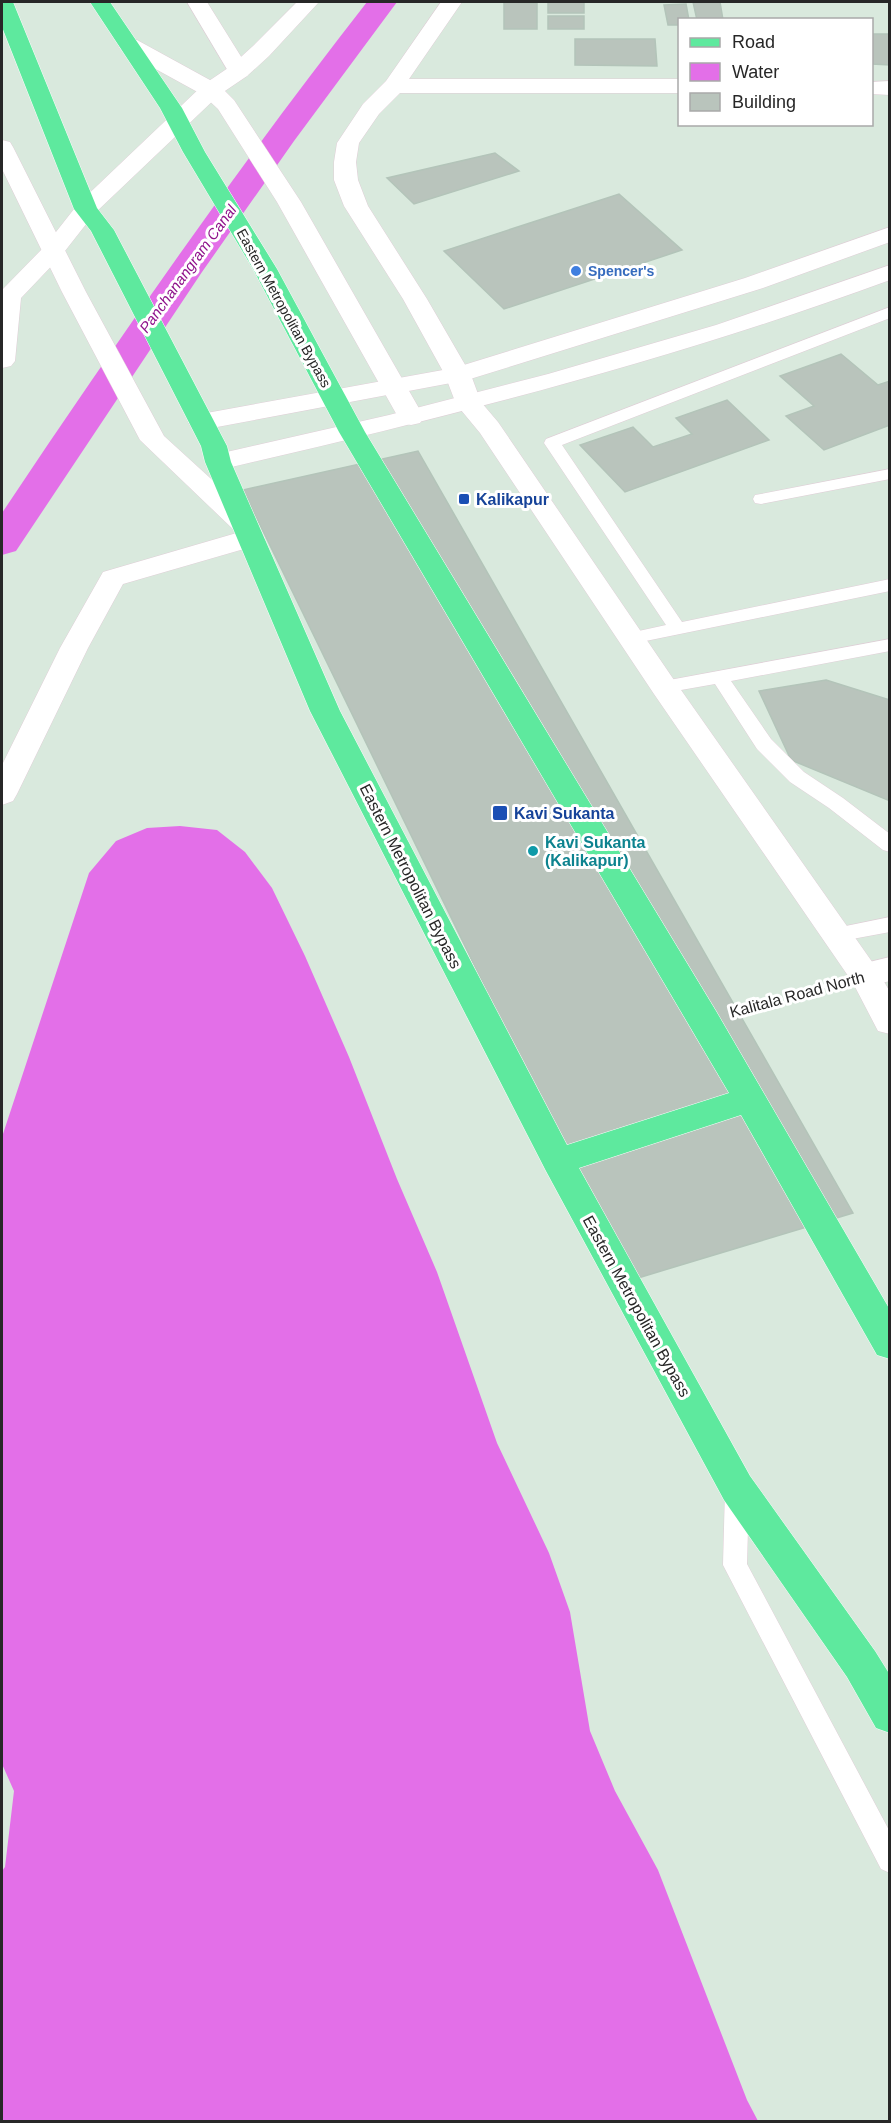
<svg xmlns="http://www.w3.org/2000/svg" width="891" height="2123" viewBox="0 0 891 2123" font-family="Helvetica,sans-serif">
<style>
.water{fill:#e36fe8}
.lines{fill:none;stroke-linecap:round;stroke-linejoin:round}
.canal{fill:#e36fe8;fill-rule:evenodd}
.building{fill:#b9c4bc;stroke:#b3c4b9;stroke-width:1.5}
.lane-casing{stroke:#e0ced7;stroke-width:1}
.street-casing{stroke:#e0ced7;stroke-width:1}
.secondary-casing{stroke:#e0ced7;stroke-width:1}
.primary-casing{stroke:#fff;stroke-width:1}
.path{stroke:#fff;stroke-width:4;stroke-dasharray:4.5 3;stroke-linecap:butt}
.lane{fill:#fff;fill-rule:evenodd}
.street{fill:#fff;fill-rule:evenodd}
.secondary{fill:#fff;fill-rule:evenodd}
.primary{fill:#5ee99e;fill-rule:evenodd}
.shop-dot{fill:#3f7fe0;stroke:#fff;stroke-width:2}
.transit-dot{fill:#1a4fb4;stroke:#fff;stroke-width:2}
.culture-dot{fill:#0f9aa8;stroke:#fff;stroke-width:2}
.labels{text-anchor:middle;stroke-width:6;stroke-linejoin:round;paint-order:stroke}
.far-shop-label{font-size:14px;font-weight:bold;fill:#366cbe;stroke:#fff;text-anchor:start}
.far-street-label{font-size:14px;fill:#272727;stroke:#fff}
.far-water-label{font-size:15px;font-style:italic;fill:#8f138b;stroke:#fff}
.transit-label{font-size:16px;font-weight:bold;fill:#164399;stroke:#fff;text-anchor:start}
.culture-label{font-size:16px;font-weight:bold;fill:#0d838f;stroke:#fff;text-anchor:start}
.street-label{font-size:16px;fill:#272727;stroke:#fff}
</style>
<rect width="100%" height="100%" fill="#d9e9dd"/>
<path class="water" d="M180,826L217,830L245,852L272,888L305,956L349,1057L397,1179L437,1272L497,1443L549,1553L570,1612L590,1731L615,1791L658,1870L747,2100L758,2121H2V1871L5,1867L14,1791L2,1764V1137L89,873L116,841L147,828Z"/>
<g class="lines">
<path class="canal" d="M367,2H397L294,141L202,272L16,551L2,555V513C118,339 238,167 367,2Z"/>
</g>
<path class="building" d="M504,2L537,3V29H504Z
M548,2H584V13H548Z
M693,2H720L723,20H697Z
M686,4L689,20H680V25H668L664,5Z
M548,16H584V29H548Z
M872,34H890V65L872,64Z
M575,39H655L657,66L575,65Z
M495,153L519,171L414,204L387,178Z
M619,194L682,250L504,309L444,251Z
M841,354L878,385L890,381V425L824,450L786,416L814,406L780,376Z
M727,400L769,440L625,492L580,445L633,427L653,447L692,434L676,418Z
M418,451L853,1213L628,1281L243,490Z
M826,680L890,700V801L791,760L759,691Z"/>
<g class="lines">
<g class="lane-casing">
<path id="lane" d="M890,307V318L562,445L682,622L890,579V591L631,644L625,642L622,638L625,634L666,625L544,443L546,439Z
M890,469V479L761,504L755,503L753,499L755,495L761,494Z
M890,639V651L731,681L771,739L804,772L843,798L890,834V852L883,850L829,808L790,782L757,749L715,684L664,693L658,691L655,687L658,683L664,681Z
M890,917V932L836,942L829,940L826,935L829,930L836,928Z
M737,1480L746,1483L749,1491L747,1564L890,1832V1873L881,1869L723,1565L725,1491L728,1483Z"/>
</g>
<g class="street-casing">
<path id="street" d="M187,2H207L250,71L247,76L239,78L231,76Z
M441,2H462L409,79H680V93H400L379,114L359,143L356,162L358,180L368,206L427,299L471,375L481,402L498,422L674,680L875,966L890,992V1034L878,1031L853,983L654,694L480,433L456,404L445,375L403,299L344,206L334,180V162L337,143L363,104L386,81Z
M129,39L137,40L219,85L234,100L301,202L424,417L420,423L411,425L402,423L398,417L277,202L218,109L203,95L121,50L118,45L121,40Z
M890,81V95L872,94V82Z
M2,140L10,142L13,147L86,292L164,436L255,519L258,525L255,530L261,532L265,538L261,544L123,584L88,648L17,794L13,801L2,805V765L60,648L103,572L240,532L235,531L140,440L62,292L2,169Z"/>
</g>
<g class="secondary-casing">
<path id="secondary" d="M297,2H319L269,56L247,76L219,95L94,214L61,256L21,298L15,361L11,366L2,368V290L45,246L78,204L203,85L231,66L253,46Z
M890,227V242L763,288L467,380L201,430L192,428L188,422L192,416L201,414L454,368L745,278Z
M890,265V280C670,361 445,418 218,470L209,468L205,462L209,456L389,415L548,374L716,325Z
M890,957V981L864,987L853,984L848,975L853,966Z"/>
</g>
<g class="primary-casing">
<path id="primary" d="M2,2H13L97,208L114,230L227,446L231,462L340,711L567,1145L729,1093L339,432L253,269L183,152L160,108L90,2H110L182,108L205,152L277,269L365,432L716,1011L890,1310V1359L877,1355L741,1115L579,1168L750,1476L875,1651L890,1675V1733L876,1728L847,1677L724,1500L546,1171L310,711L205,462L201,446L91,231L74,209L2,27Z"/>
</g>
<path class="path" d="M742,1009L825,986"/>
<use href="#lane" class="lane"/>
<use href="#street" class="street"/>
<use href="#secondary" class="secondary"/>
<use href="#primary" class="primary"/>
</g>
<circle class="shop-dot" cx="576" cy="271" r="6"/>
<g class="transit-dot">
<rect x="458" y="493" width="12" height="12" rx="3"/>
<rect x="492" y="805" width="16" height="16" rx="3"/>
</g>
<circle class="culture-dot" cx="533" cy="851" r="6"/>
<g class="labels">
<g class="far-shop-label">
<text x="588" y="276">Spencer's</text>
</g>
<g class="far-street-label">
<text transform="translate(284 308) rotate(61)" y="5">Eastern Metropolitan Bypass</text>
</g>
<g class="far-water-label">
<text transform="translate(188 269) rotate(-54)" y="5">Panchanangram Canal</text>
</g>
<g class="transit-label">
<text x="476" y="505">Kalikapur</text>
<text x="514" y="819">Kavi Sukanta</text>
</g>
<g class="culture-label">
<text x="545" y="848">Kavi Sukanta<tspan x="545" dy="18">(Kalikapur)</tspan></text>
</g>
<g class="street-label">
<text transform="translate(411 876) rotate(63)" y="6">Eastern Metropolitan Bypass</text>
<text transform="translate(797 994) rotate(-15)" y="6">Kalitala Road North</text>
<text transform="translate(637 1306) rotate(61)" y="6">Eastern Metropolitan Bypass</text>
</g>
</g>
<rect width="891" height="2123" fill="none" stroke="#272727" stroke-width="6"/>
<rect x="678" y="18" width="195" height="108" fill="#ffffff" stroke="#a9a9a9" stroke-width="1.5"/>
<rect x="690" y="38" width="30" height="9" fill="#5ee99e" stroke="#a9a9a9" stroke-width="1.5"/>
<text x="732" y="48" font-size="18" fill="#272727">Road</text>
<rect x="690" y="63" width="30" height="18" fill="#e36fe8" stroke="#a9a9a9" stroke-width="1.5"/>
<text x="732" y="78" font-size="18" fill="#272727">Water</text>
<rect x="690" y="93" width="30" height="18" fill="#b9c4bc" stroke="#a9a9a9" stroke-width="1.5"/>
<text x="732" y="108" font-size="18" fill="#272727">Building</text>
</svg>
